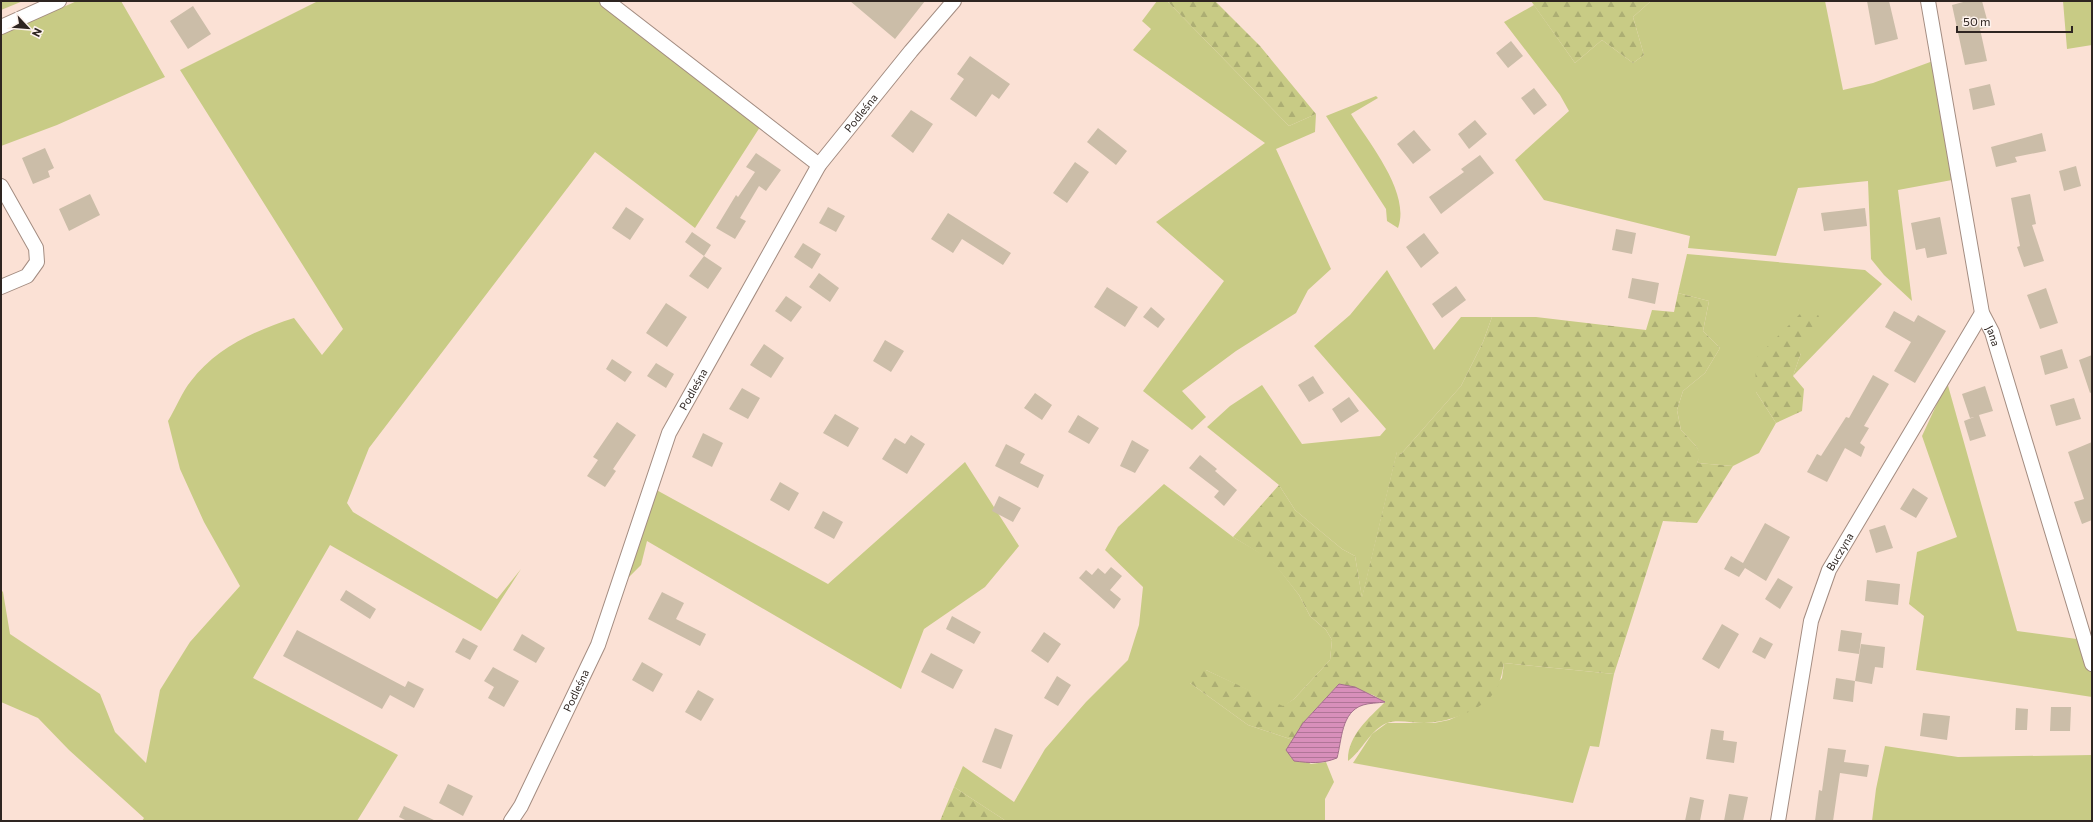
<svg xmlns="http://www.w3.org/2000/svg" width="2093" height="822" viewBox="0 0 2093 822" font-family="Commissioner,sans-serif">
<style>
.grass{fill:#c8cb85}
.forest{fill:url(#forest-firs)}
.water{fill:url(#water-rules);stroke:#a56f8c}
.building{fill:#cbbda8}
.lines{fill:none;stroke-linecap:round;stroke-linejoin:round}
.street-casing{stroke:#a38c81;stroke-width:16}
.street{stroke:#fff;stroke-width:14}
.labels{text-anchor:middle;stroke-width:3;stroke-linejoin:round;paint-order:stroke}
.street-label{font-size:11px;fill:#2e2521;stroke:#fdf2ed}
</style>
<defs>
<pattern id="forest-firs" width="22" height="20" patternUnits="userSpaceOnUse"><rect width="22" height="20" fill="#c8cb85"/><path d="M5 1l3.5 6h-7zM16 11l3.5 6h-7z" fill="#acae73"/></pattern>
<pattern id="water-rules" width="6" height="5" patternUnits="userSpaceOnUse"><rect width="6" height="5" fill="#d88fba"/><path d="M0 2.5h6" fill="none" stroke="#b07597"/></pattern>
</defs>
<rect width="100%" height="100%" fill="#fbe1d5"/>
<path class="grass" d="M1,1H23L1,10Z
M77,1H121L165,77L57,125L1,146V34Z
M318,1H607L760,127L695,228L595,152L369,448L347,503L353,512L497,599L521,569L481,631L330,545L253,678L398,755L357,821H142L144,818L69,750L38,718L1,702V590L3,592L10,634L100,694L115,732L146,763L160,690L190,642L240,586L204,522L180,469L168,421C176,408 182,392 191,381C216,348 256,330 294,318L322,355L343,329L180,70Z
M1157,1H1167L1289,126L1316,114L1315,132L1276,149L1331,269L1308,290L1296,313L1236,351L1182,391L1206,417L1192,430L1143,391L1224,281L1156,222L1265,143L1133,50L1151,29L1142,21Z
M1651,1H1825L1843,90L1873,83L1933,61L1952,180L1898,190L1912,301L1884,275L1871,259L1868,181L1798,188L1776,256L1688,248L1690,236L1544,200L1515,160L1569,111L1560,95L1504,22L1534,5L1575,63L1602,40L1633,63L1644,55L1633,17Z
M2063,1H2092V45L2067,49Z
M1376,96L1378,98L1351,114C1369,143 1411,193 1398,228L1387,221L1386,209L1326,116Z
M1687,254L1865,270L1882,284L1793,376L1801,353L1756,392L1776,423L1759,453L1733,466L1697,463L1700,454L1696,446L1681,430L1677,410L1683,391L1705,373L1720,348L1703,331L1709,301L1678,293Z
M1387,270L1434,350L1461,317H1492L1483,342L1461,386L1401,454L1397,452L1362,598L1355,556L1342,549L1295,510L1279,485L1207,427L1230,406L1262,385L1302,444L1380,436L1386,429L1314,346L1350,315Z
M1947,382L2017,631L2092,641V697L1916,670L1924,616L1909,604L1917,552L1957,537L1922,436Z
M965,462L1019,546L985,587L924,629L901,689L647,541L641,565L628,578L636,531L651,487L828,584Z
M1164,484L1233,537L1272,560L1299,595L1310,616L1326,630L1332,640L1330,660L1294,699L1283,707L1206,670L1190,683L1248,725L1293,740L1286,750L1311,764L1326,762L1334,782L1325,799V821H1006L954,787L963,766L1014,802L1045,749L1086,702L1128,660L1139,625L1143,587L1105,550L1118,527Z
M1504,663L1614,674L1599,747L1590,746L1573,803L1353,763L1372,734L1387,723H1434L1449,720L1473,709L1502,678Z
M1885,746L1958,757L2092,755V821H1872L1876,789Z"/>
<path class="forest" d="M1167,1H1215L1260,46L1316,114L1289,126Z
M1531,1H1651L1633,17L1644,55L1633,63L1602,40L1575,63Z
M1678,293L1709,301L1703,331L1720,348L1705,373L1683,391L1677,410L1681,430L1696,446L1701,454L1697,463L1733,466L1697,523L1663,521L1614,674L1504,663C1502,674 1500,685 1493,694C1479,712 1445,723 1424,723C1413,723 1397,719 1387,723C1371,729 1362,751 1348,761C1347,736 1369,718 1385,702L1373,695L1339,684L1303,723L1293,740L1248,725L1190,683L1188,671L1195,668L1206,670L1283,706L1294,699L1330,660L1332,640L1326,630L1310,616L1299,595L1272,561L1233,537L1279,485L1295,510L1342,549L1355,556L1362,597L1397,451L1401,454L1461,386L1483,342L1492,317H1536L1646,330L1652,310L1674,312Z
M1807,307L1819,316L1801,353L1793,376L1804,389L1802,411L1776,423L1756,392L1755,359Z
M954,787L1006,821H940Z"/>
<path class="water" d="M1339,684L1355,687L1385,702C1378,703 1369,703 1363,705C1341,712 1342,740 1337,758C1322,764 1310,763 1294,761L1286,750L1303,723Z"/>
<path class="building" d="M850,1H925L895,39Z
M1867,1H1889L1898,39L1875,45Z
M1967,1H1982L1989,27L1980,29L1987,61L1965,65L1952,5Z
M193,6L211,34L188,49L170,21Z
M1511,41L1523,56L1508,68L1496,53Z
M970,56L1010,84L999,99L992,94L976,117L950,99L964,79L957,74Z
M1990,84L1995,105L1973,110L1969,89Z
M1534,88L1547,105L1534,115L1521,98Z
M911,110L933,124L913,153L891,136Z
M1475,120L1487,134L1469,149L1458,134Z
M1098,128L1127,151L1116,165L1087,142Z
M1414,130L1431,150L1413,164L1397,144Z
M2042,133L2046,151L2015,157L2017,162L1996,167L1991,147Z
M45,148L54,168L48,171L50,177L33,184L22,158Z
M756,153L781,170L766,191L759,186L740,218L746,221L735,239L716,228L736,195L738,197L755,172L746,167Z
M1480,155L1494,173L1441,214L1429,197L1464,172L1461,169Z
M1075,162L1089,172L1067,203L1053,193Z
M2076,166L2081,186L2064,191L2059,171Z
M90,194L100,215L69,231L59,209Z
M2030,194L2036,224L2032,225L2044,261L2024,267L2017,247L2020,246L2011,198Z
M626,207L644,219L630,240L612,228Z
M828,207L845,216L836,232L819,223Z
M1865,208L1867,226L1824,231L1821,213Z
M948,213L1011,253L1003,265L962,239L953,253L931,239Z
M1940,217L1947,254L1927,258L1925,248L1916,250L1911,223Z
M1616,229L1636,233L1632,254L1612,250Z
M692,232L711,245L704,256L685,242Z
M1424,233L1439,253L1421,268L1406,247Z
M803,243L821,254L812,269L794,257Z
M704,256L722,268L708,289L689,276Z
M819,273L839,288L830,302L809,287Z
M1632,278L1659,283L1655,304L1628,298Z
M1456,286L1466,300L1442,318L1432,304Z
M1107,287L1138,307L1125,327L1094,307Z
M2046,288L2058,323L2040,329L2027,295Z
M786,296L802,307L791,322L775,311Z
M666,303L687,317L667,347L646,333Z
M1151,307L1165,319L1158,328L1143,317Z
M1894,311L1914,322L1918,315L1946,331L1915,383L1894,371L1911,342L1885,327Z
M885,340L904,351L891,372L873,361Z
M764,344L784,358L771,378L750,365Z
M2062,349L2068,368L2045,375L2040,356Z
M2092,355V392L2090,393L2079,360Z
M612,359L632,372L625,382L606,369Z
M656,363L674,374L666,388L647,376Z
M1873,375L1889,384L1864,426L1869,428L1860,443L1865,447L1861,457L1845,448L1827,482L1807,472L1817,454L1821,456L1846,417L1849,418Z
M1313,376L1324,393L1309,402L1298,385Z
M1985,386L1993,411L1979,415L1986,436L1970,441L1964,421L1974,417L1970,418L1962,394Z
M742,388L760,398L748,419L729,409Z
M1035,393L1052,405L1042,420L1024,408Z
M1349,397L1359,411L1341,423L1332,409Z
M2074,398L2081,419L2056,426L2050,405Z
M835,414L859,428L848,447L823,433Z
M1078,415L1099,428L1089,444L1068,432Z
M617,422L636,435L613,469L616,471L605,487L587,476L598,460L593,457Z
M703,433L723,443L712,467L692,457Z
M911,435L925,444L907,474L882,459L895,438L905,444Z
M1132,440L1149,450L1135,473L1120,466Z
M2092,442V520L2082,524L2074,502L2084,499L2068,452Z
M1006,444L1025,454L1020,463L1044,475L1038,488L995,466Z
M1200,455L1217,469L1215,471L1237,490L1224,506L1214,497L1219,491L1189,468Z
M780,482L799,493L789,511L770,500Z
M1913,488L1928,498L1916,518L1900,509Z
M999,496L1021,508L1013,522L992,511Z
M823,511L843,522L834,539L814,528Z
M1765,523L1790,537L1766,581L1745,568L1739,577L1724,569L1731,556L1743,563Z
M1885,525L1893,548L1876,553L1869,530Z
M1111,567L1122,576L1110,590L1121,599L1114,609L1079,578L1086,570L1092,575L1098,568L1105,574Z
M1778,578L1793,587L1780,609L1765,599Z
M1867,580L1900,584L1898,605L1865,601Z
M346,590L376,609L370,619L340,600Z
M662,592L684,603L676,619L706,634L700,646L648,619Z
M952,616L981,632L974,644L946,629Z
M1722,624L1739,634L1719,669L1702,659Z
M297,630L405,687L408,681L424,689L414,708L390,695L382,709L283,656Z
M1841,630L1862,633L1859,654L1838,651Z
M1044,632L1061,644L1048,663L1031,651Z
M522,634L545,648L536,663L513,650Z
M1760,637L1773,644L1765,659L1752,652Z
M463,638L478,646L470,660L455,652Z
M1861,644L1885,647L1883,668L1875,667L1872,684L1855,681Z
M931,653L963,670L953,689L921,672Z
M642,662L663,674L653,692L632,680Z
M493,667L519,681L504,707L488,698L494,687L484,681Z
M1057,676L1071,685L1058,706L1044,698Z
M1836,678L1855,681L1853,702L1833,699Z
M698,690L714,699L701,721L685,712Z
M2051,707H2071L2070,731H2050Z
M2016,708L2028,709L2027,730H2015Z
M1923,713L1950,716L1947,740L1920,736Z
M995,728L1013,735L1001,769L982,762Z
M1711,729L1724,731L1723,740L1737,742L1734,763L1706,759Z
M1828,748L1846,750L1844,762L1869,765L1867,777L1840,773L1833,821H1815L1819,790L1822,791Z
M448,784L473,796L463,816L439,803Z
M1729,794L1748,797L1743,821H1724Z
M1690,797L1704,800L1700,821H1685Z
M404,806L436,821H407L399,817Z"/>
<g class="lines">
<g class="street-casing">
<g id="street">
<path d="M607,1L819,165"/>
<path id="s1" d="M1928,1L1982,313L1992,332L2092,664"/>
<path d="M1,27L59,1"/>
<path d="M1,186L36,248L37,262L27,276L1,287"/>
<path id="s2" d="M511,821L521,806L598,645L669,433L819,165L911,51L954,1"/>
<path id="s3" d="M1778,821L1811,621L1829,570L1982,313"/>
</g>
</g>
<use href="#street" class="street"/>
</g>
<g class="labels">
<g class="street-label">
<text dy="4" stroke="none"><textPath href="#s2" startOffset="794">Podleśna</textPath></text>
<text dy="4" stroke="none"><textPath href="#s1" startOffset="342">Jana</textPath></text>
<text dy="4" stroke="none"><textPath href="#s2" startOffset="470">Podleśna</textPath></text>
<text dy="4" stroke="none"><textPath href="#s3" startOffset="278">Buczyna</textPath></text>
<text dy="4" stroke="none"><textPath href="#s2" startOffset="146">Podleśna</textPath></text>
</g>
</g>
<rect width="2093" height="822" fill="none" stroke="#2e2521" stroke-width="4"/>
<g transform="translate(28 28) rotate(116)" stroke="#fdf2ed" stroke-width="3" paint-order="stroke">
<path d="M0-3L7 15L0 10L-7 15Z" fill="#2e2521"/>
<text y="-6" font-size="11" font-weight="bold" text-anchor="middle" fill="#2e2521">N</text>
</g>
<path d="M1957 26v6h115v-6" fill="none" stroke="#2e2521" stroke-width="2"/>
<text x="1963" y="26" font-size="12" fill="#2e2521" stroke="#fdf2ed" stroke-width="3" paint-order="stroke">50 m</text>
</svg>
